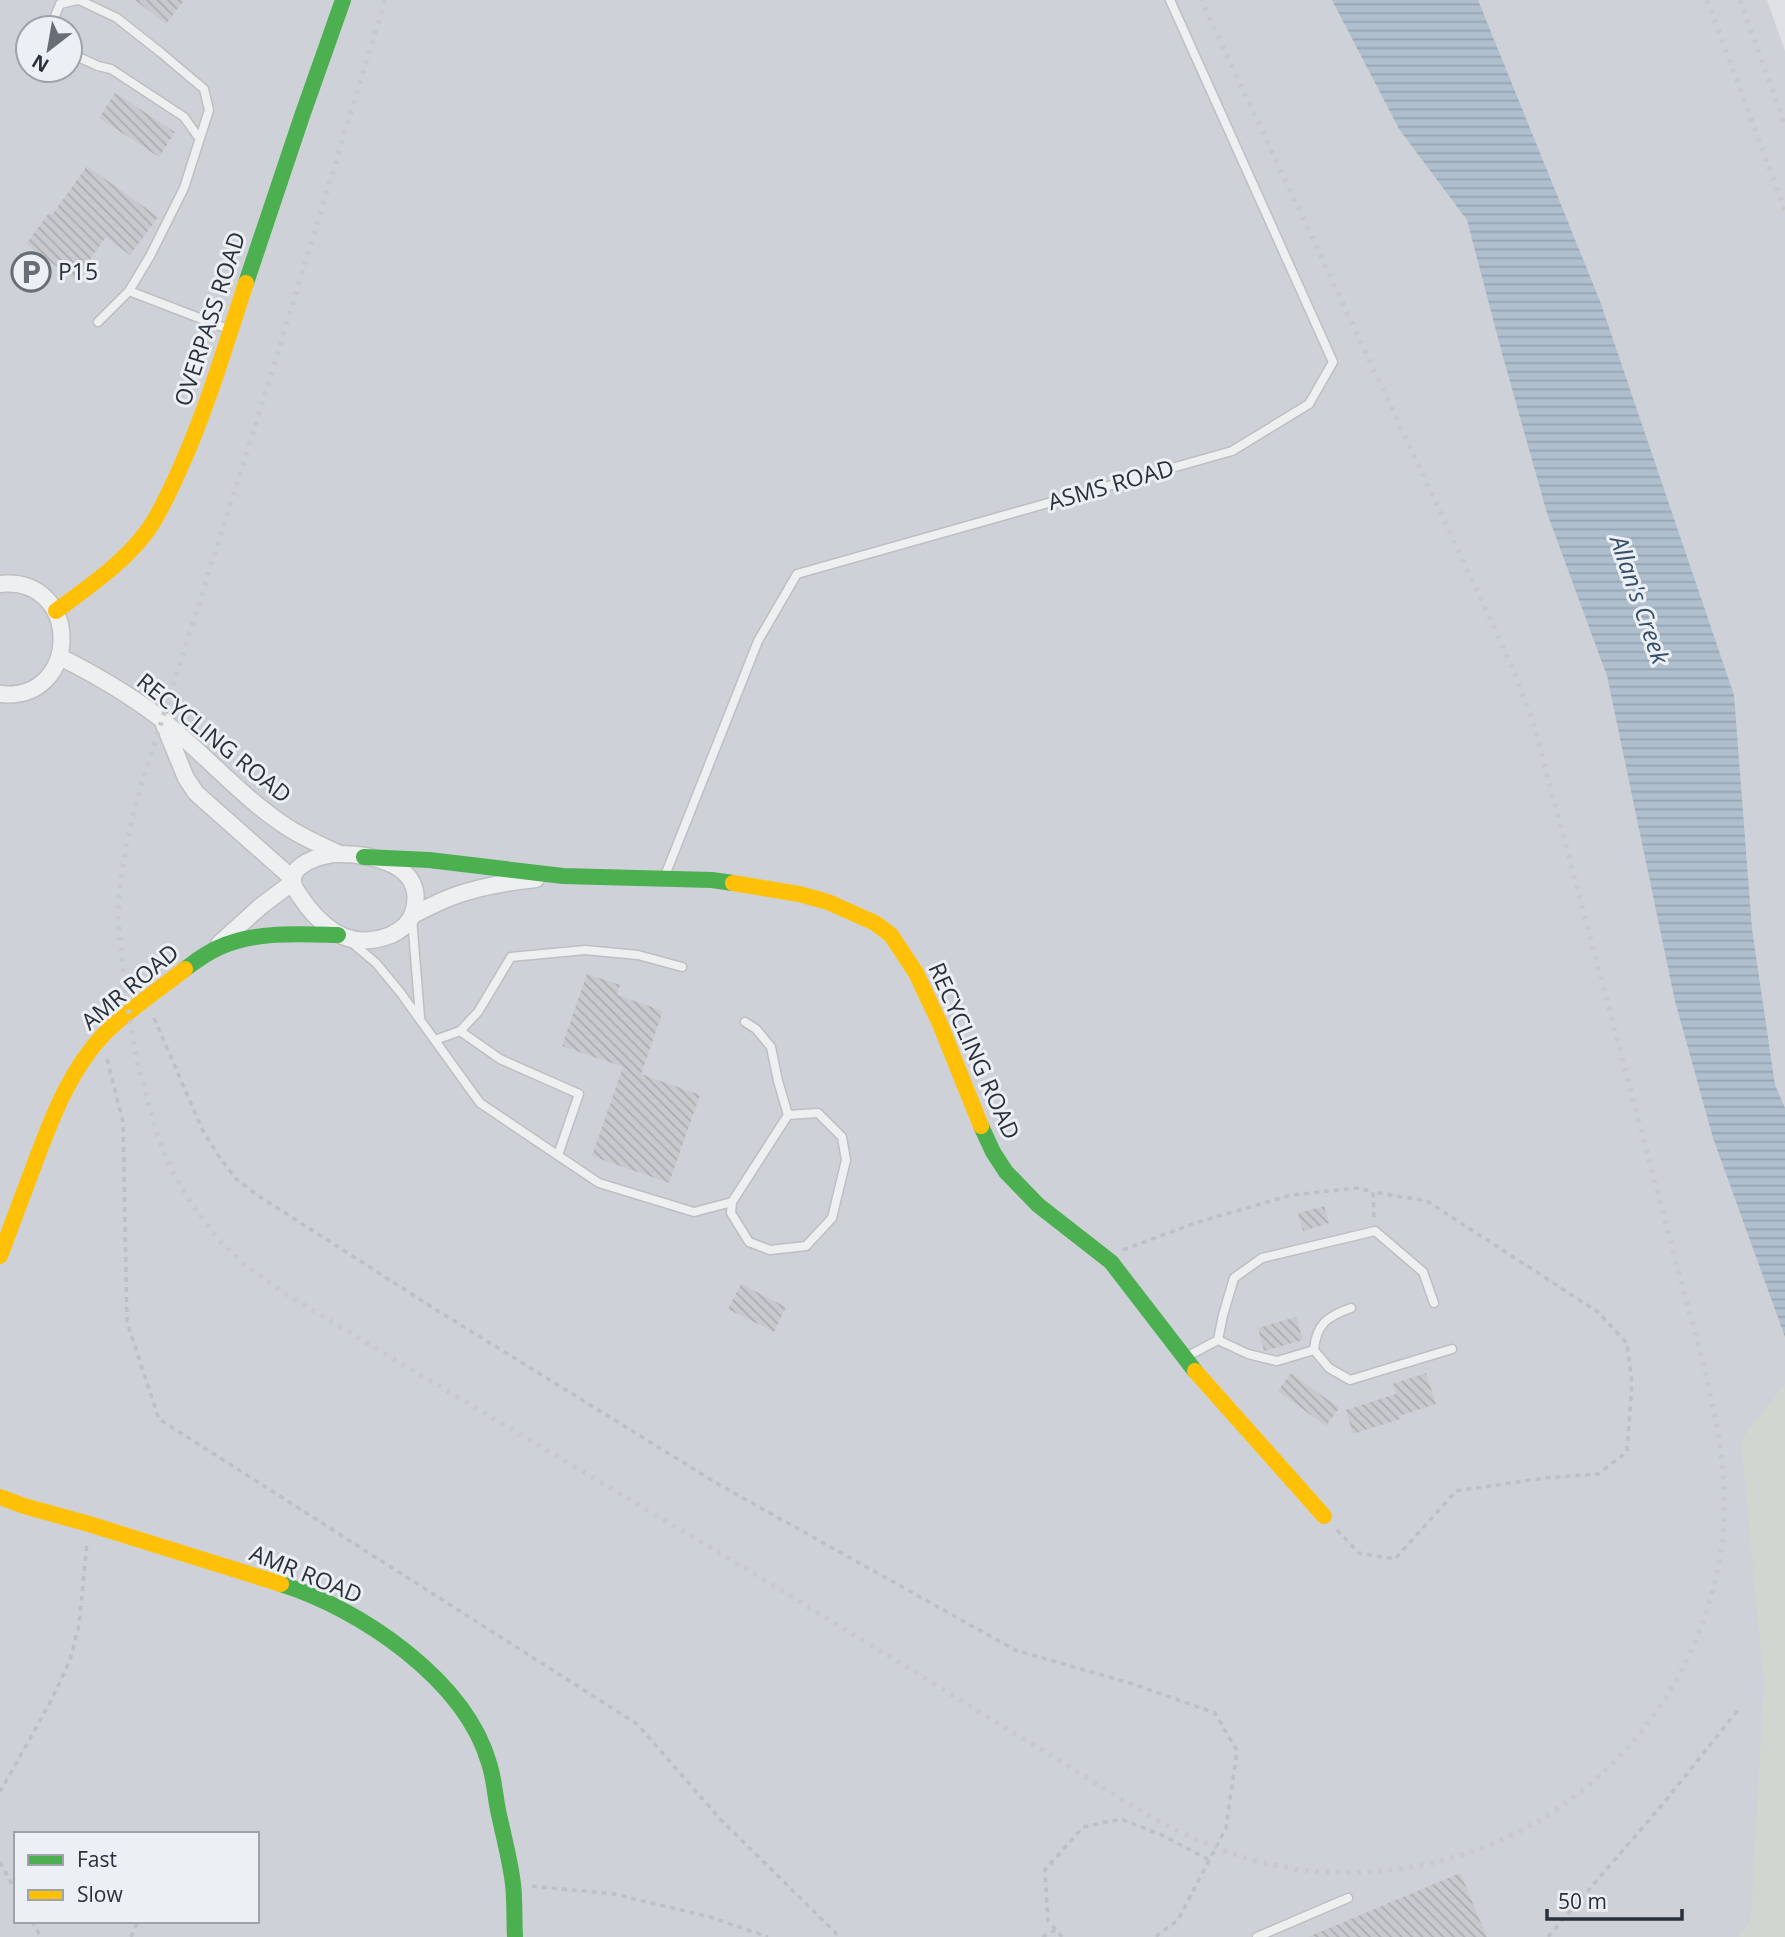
<svg xmlns="http://www.w3.org/2000/svg" width="1785" height="1937" viewBox="0 0 1785 1937" font-family="'Open Sans',sans-serif">
<style>
.built{fill:#ced1d7;fill-rule:evenodd}
.green{fill:#d0d7d0}
.water{fill:url(#water-rules)}
.building{fill:url(#building-back-hatch)}
.lines{fill:none;stroke-linecap:round;stroke-linejoin:round}
.lane-casing{stroke:#bdbfc2;stroke-width:11}
.street-casing{stroke:#bdbfc2;stroke-width:19}
.path{stroke:#bdc0c4;stroke-width:3.5;stroke-dasharray:5 5;stroke-linecap:butt}
.lane{stroke:#eeeff0;stroke-width:8}
.street{stroke:#eeeff0;stroke-width:16}
.fast{stroke:#4caf50;stroke-width:16}
.slow{stroke:#ffc107;stroke-width:16}
.rail{stroke:#c7c9cb;stroke-width:5;stroke-dasharray:3.5 7;stroke-linecap:butt}
.labels{text-anchor:middle;stroke-width:6;stroke-linejoin:round;paint-order:stroke}
.poi-label{font-size:23px;fill:#28303b;stroke:#ecf0f4;text-anchor:start}
.street-label{font-size:23px;fill:#28303b;stroke:#ecf0f4}
.water-label{font-size:24px;font-style:italic;fill:#364f6b;stroke:#ecf0f4}
</style>
<defs>
<pattern id="water-rules" width="6" height="5" patternUnits="userSpaceOnUse" patternTransform="scale(1.75)"><rect width="6" height="5" fill="#afbfcd"/><path d="M0 2.5h6" fill="none" stroke="#97a4b1"/></pattern>
<pattern id="building-back-hatch" width="6" height="6" patternUnits="userSpaceOnUse" patternTransform="scale(1.75)"><rect width="6" height="6" fill="#c7c9cc"/><path d="M-1 5l2 2M0 0l6 6M5-1l2 2" fill="none" stroke="#abadb0"/></pattern>
</defs>
<rect width="100%" height="100%" fill="#dfe1e4"/>
<path class="built" d="M0,0H1767L1785,51V1937H0ZM28,28H70V70H28ZM16,1834H257V1921H16Z"/>
<path class="green" d="M1785,1384V1937H1739L1751,1919L1764,1684L1741,1440Z"/>
<path class="water" d="M1332,0H1478L1600,301L1734,695L1752,929L1775,1085L1785,1108V1337L1713,1138L1675,1001L1607,676L1547,513L1503,357L1467,220L1399,129Z"/>
<path class="building" d="M135,0H184L166,24Z
M115,93L175,132L159,157L99,118Z
M87,166L158,217L130,255L106,237L75,280L26,244L49,213L52,215Z
M587,974L620,985L617,995L663,1011L641,1074L700,1095L669,1183L592,1156L623,1067L562,1046Z
M1324,1206L1329,1223L1303,1231L1298,1213Z
M741,1284L786,1307L774,1332L728,1309Z
M1296,1317L1303,1340L1264,1351L1258,1328Z
M1291,1373L1339,1408L1326,1426L1278,1391Z
M1426,1373L1436,1404L1399,1416L1400,1419L1353,1434L1346,1410L1396,1394L1392,1384Z
M1460,1873L1487,1937H1308Z"/>
<g class="lines">
<g class="lane-casing">
<path id="lane" d="M79,0L117,18L160,52L204,89L209,110L184,188L150,256L129,291
M50,28L60,4L77,0
M70,53L98,66L111,69L184,117L199,138
M98,322L129,291L228,329
M664,878L758,641L797,574L1232,451L1309,404L1333,362L1170,0
M412,918L420,1017
M351,942L376,963L400,992L480,1103L599,1183L694,1212L732,1202L788,1115L818,1113L842,1137L846,1160L832,1218L806,1246L770,1250L749,1242L731,1213L732,1202
M745,1022L756,1029L771,1047L778,1081L788,1115
M460,1031L500,1059L579,1094L558,1155
M435,1040L460,1031L478,1012L511,957L585,950L638,955L682,967
M1218,1340L1248,1354L1277,1361L1314,1350L1329,1368L1350,1380L1452,1349
M1314,1350C1316,1324 1328,1316 1351,1308
M1186,1357L1218,1340L1223,1315L1234,1278L1262,1258L1375,1231L1423,1272L1434,1303
M1257,1937L1348,1898"/>
</g>
<g class="street-casing">
<path id="street" d="M0,584C83,576 81,703 0,694
M60,657C96,675 129,694 161,719C204,753 241,797 287,827C304,838 322,846 340,854
M163,722L186,778L196,793L293,879
M333,854C368,853 429,863 413,913C410,923 401,930 391,935C355,949 330,935 307,906C303,900 295,891 293,883C290,864 320,856 333,854Z
M413,915C427,908 440,901 454,896C481,886 508,882 536,879
M219,944L261,906L293,882"/>
</g>
<path class="path" d="M154,1018L202,1129L218,1155L236,1179L257,1195L435,1309L718,1484L1015,1650L1133,1684L1215,1713L1237,1751L1226,1828L1178,1920L1155,1937
M107,1059L123,1122L127,1322L159,1419L637,1724L722,1821L840,1937
M1123,1250L1195,1223L1291,1195L1358,1188L1373,1192L1374,1218
M1337,1530L1359,1553L1395,1559L1456,1491L1545,1478L1598,1474L1627,1452L1632,1383L1627,1343L1598,1312L1427,1201L1373,1192
M0,1792L52,1699L70,1660L79,1625L87,1543
M0,1862L16,1892
M532,1886L614,1894L710,1917L768,1937
M32,1921L41,1937
M131,1937L138,1921
M1042,1937L1056,1930
M1062,1937L1048,1921L1045,1870L1083,1827L1121,1819L1164,1836L1209,1860
M1548,1937L1662,1805L1738,1710"/>
<use href="#lane" class="lane"/>
<use href="#street" class="street"/>
<path class="fast" d="M246,283L302,116L343,0
M364,857L429,860L563,876L712,880L733,883
M185,969C196,961 206,953 218,948C254,931 299,934 338,935
M981,1126L993,1152L1006,1172L1038,1205L1111,1262L1195,1371
M281,1584C361,1609 465,1680 489,1763C494,1778 495,1795 498,1810C503,1834 510,1859 513,1884C515,1901 514,1919 515,1937"/>
<path class="slow" d="M56,611C88,587 124,563 148,530C162,510 172,486 182,464C208,405 226,344 246,283
M733,883L799,894L828,902L875,923L891,935L916,973L940,1024L981,1126
M0,1256C12,1224 24,1192 36,1160C53,1115 71,1068 105,1033C128,1010 160,989 185,969
M1195,1371L1324,1516
M0,1497L24,1506L89,1524L281,1584"/>
<path class="rail" d="M385,0L264,398L136,802L125,852L120,888L118,917L125,989L136,1057L157,1135L172,1170L194,1208L218,1239L245,1265L287,1295L771,1584L1151,1817C1190,1838 1230,1856 1274,1865C1308,1873 1344,1874 1379,1871C1556,1857 1699,1719 1722,1543C1729,1484 1719,1433 1706,1375L1533,721L1515,675L1495,629L1201,0
M1707,0L1785,210
M1740,0L1785,125"/>
</g>
<defs>
<g id="parking-ring" transform="scale(2.0125)"><circle r="9.5" fill="#ecf0f4" stroke="#686e76" stroke-width="1.5"/><path d="M-3.5-5.5H1a3.5 3.5 0 0 1 0 7H-1V5.5H-3.5ZM-1-3.4V-.6H.8a1.4 1.4 0 0 0 0-2.8Z" fill="#686e76"/></g>
</defs>
<g fill-rule="evenodd">
<use href="#parking-ring" x="31" y="272"/>
</g>
<g class="labels">
<g class="poi-label">
<text x="58" y="280">P15</text>
</g>
<g class="street-label">
<text transform="translate(210 319) rotate(-72)" y="8">OVERPASS ROAD</text>
<text transform="translate(1111 485) rotate(-16)" y="8">ASMS ROAD</text>
<text transform="translate(214 738) rotate(39)" y="8">RECYCLING ROAD</text>
<text transform="translate(130 987) rotate(-40)" y="8">AMR ROAD</text>
<text transform="translate(974 1051) rotate(66)" y="8">RECYCLING ROAD</text>
<text transform="translate(306 1574) rotate(22)" y="8">AMR ROAD</text>
</g>
<g class="water-label">
<text transform="translate(1639 600) rotate(71)" y="8">Allan's Creek</text>
</g>
</g>
<rect x="14" y="1832" width="245" height="91" fill="#ecf0f4" stroke="#9ea3aa" stroke-width="2"/>
<rect x="28" y="1855" width="35" height="10" fill="#4caf50" stroke="#9ea3aa" stroke-width="2"/>
<text x="77" y="1867" font-size="21" fill="#28303b">Fast</text>
<rect x="28" y="1890" width="35" height="10" fill="#ffc107" stroke="#9ea3aa" stroke-width="2"/>
<text x="77" y="1902" font-size="21" fill="#28303b">Slow</text>
<g transform="translate(49 49) rotate(211)"><circle r="33" fill="#ecf0f4" stroke="#9ea3aa" stroke-width="2"/>
<path d="M0-5L12 26L0 18L-12 26Z" fill="#686e76"/>
<text y="-10" font-size="19" font-weight="bold" text-anchor="middle" fill="#28303b">N</text>
</g>
<path d="M1547 1909v10h135v-10" fill="none" stroke="#28303b" stroke-width="3.5"/>
<text x="1558" y="1909" font-size="21" fill="#28303b" stroke="#ecf0f4" stroke-width="5" paint-order="stroke">50 m</text>
</svg>
